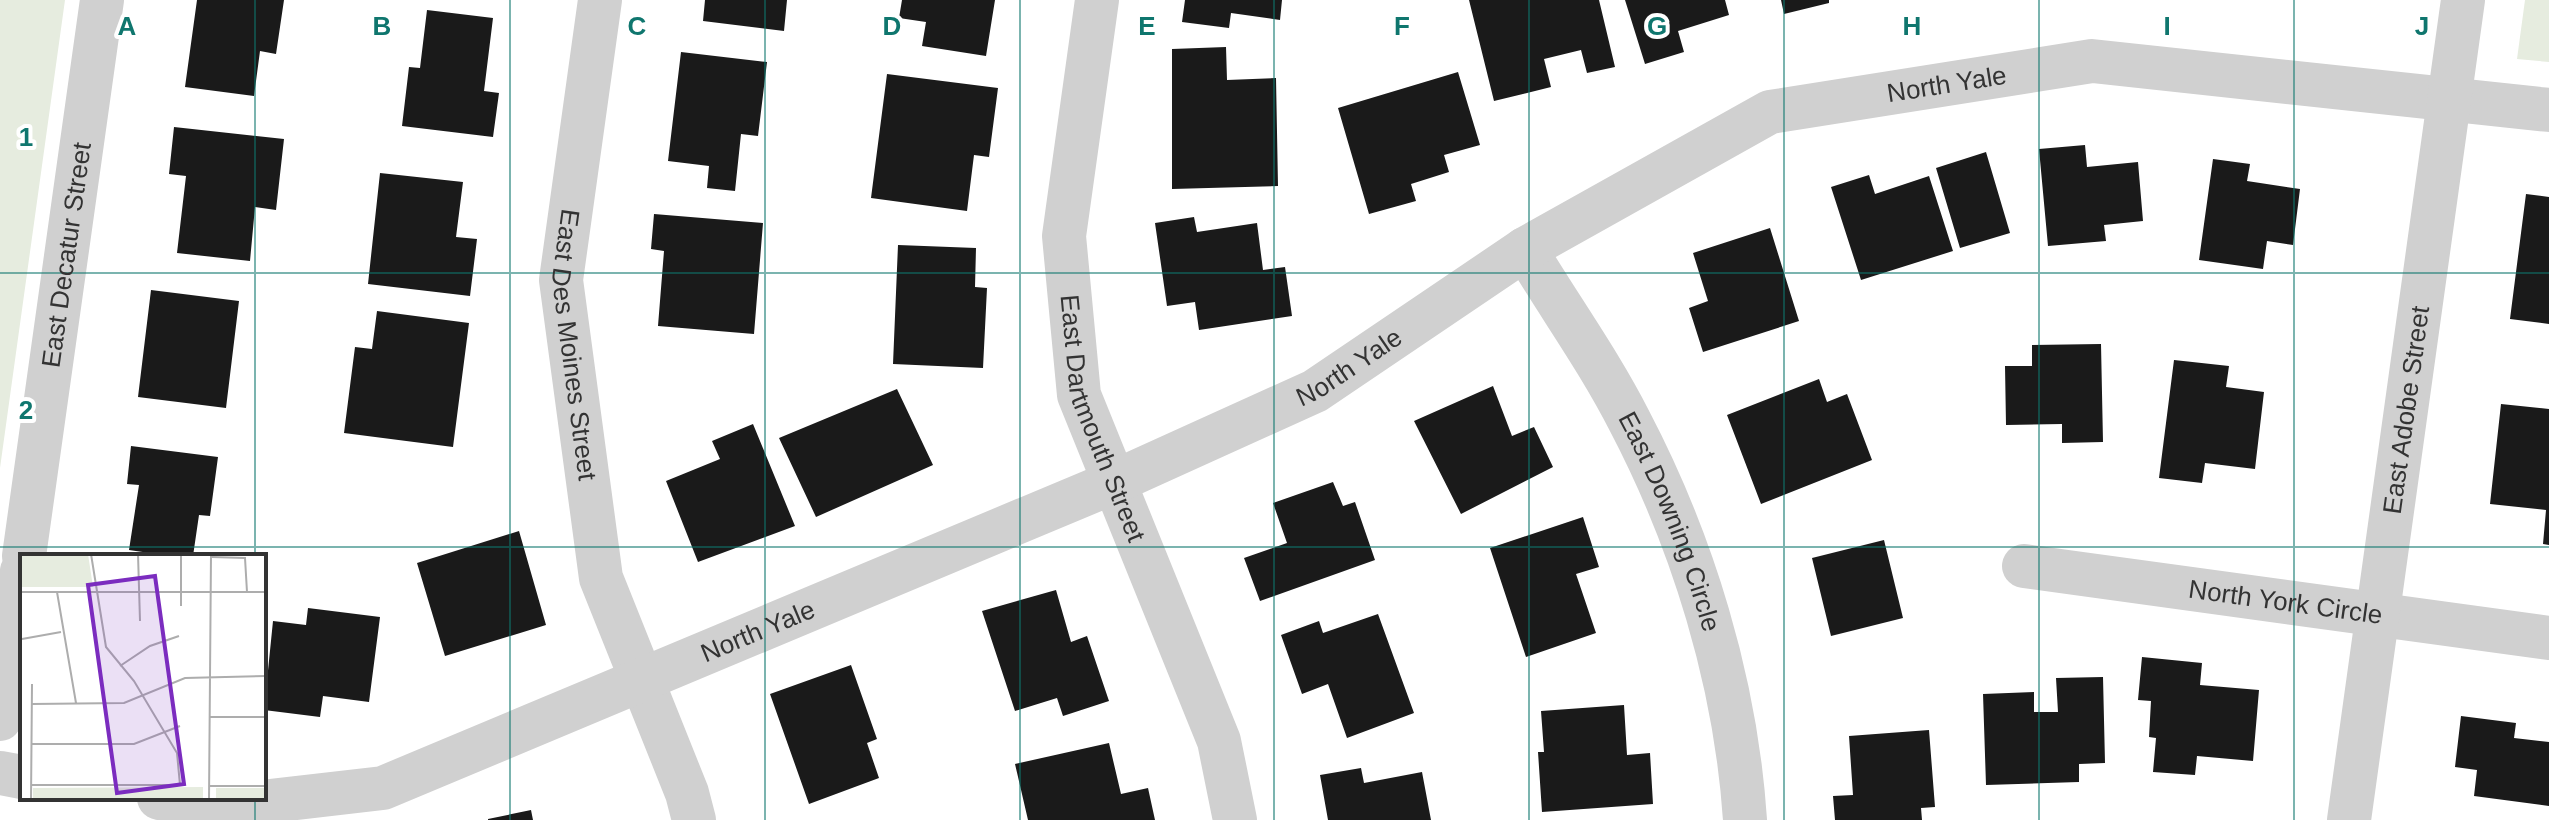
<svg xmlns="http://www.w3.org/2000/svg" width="2549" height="820" viewBox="0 0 2549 820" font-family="Helvetica,sans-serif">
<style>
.green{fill:#e6ecdf}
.building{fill:#1a1a1a}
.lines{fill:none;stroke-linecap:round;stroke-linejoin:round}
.minor{stroke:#d0d0d0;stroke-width:44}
.grid{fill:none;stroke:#0f766e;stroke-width:2;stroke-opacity:0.55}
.labels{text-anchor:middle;stroke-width:8;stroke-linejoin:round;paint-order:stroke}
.street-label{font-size:26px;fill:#333;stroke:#fff}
.inset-road{fill:none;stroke:#adadad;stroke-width:2}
.view{fill:#7b2cbf;fill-opacity:0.15;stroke:#7b2cbf;stroke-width:4}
.inset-edge{fill:none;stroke:#333;stroke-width:4}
.grid-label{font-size:26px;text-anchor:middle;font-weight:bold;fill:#0f766e;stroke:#fff;stroke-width:8;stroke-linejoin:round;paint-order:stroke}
</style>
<rect width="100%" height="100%" fill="#fff"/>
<path class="green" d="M0,0H65L0,468Z
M2525,0H2549V62L2517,59Z"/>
<path class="building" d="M197,0H284L276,54L260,51L254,96L185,87Z
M705,0H787L784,31L703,21Z
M902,0H995L986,56L922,46L926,22L899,18Z
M1185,0H1282L1280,20L1231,13L1229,28L1182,22Z
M1469,0H1599L1615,67L1587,73L1581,50L1544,59L1551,87L1494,101Z
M1625,0H1725L1729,15L1678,31L1684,52L1645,64Z
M1781,0H1829V3L1784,14Z
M427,10L493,18L484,91L499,93L493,137L402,126L409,67L420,68Z
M1226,47L1227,80L1276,78L1278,186L1172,189V49Z
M681,52L767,62L758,136L741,134L735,191L707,188L709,166L668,161Z
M1458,72L1480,145L1444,155L1449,172L1411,184L1416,201L1369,214L1338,108Z
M887,74L998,88L989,157L974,155L967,211L871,198Z
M174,127L284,139L276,210L255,207L250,261L177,253L186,176L169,174Z
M2085,145L2087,167L2138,162L2143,221L2104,225L2106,241L2048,246L2039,149Z
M1986,152L2010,233L1960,248L1936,168Z
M2213,159L2250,164L2247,181L2300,189L2293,245L2267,241L2263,269L2199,260Z
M380,173L463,182L456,237L477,239L470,296L368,284Z
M1869,175L1875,194L1929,176L1953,251L1861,280L1831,187Z
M2526,194L2549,197V324L2510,319Z
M654,214L763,223L754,334L658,326L664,251L651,249Z
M1194,217L1197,232L1257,223L1263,270L1285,267L1292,316L1199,330L1195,302L1167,306L1155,223Z
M1770,228L1799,321L1703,352L1689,308L1708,301L1693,253Z
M898,245L976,248L975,287L987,288L983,368L893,364Z
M151,290L239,301L226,408L138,397Z
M377,311L469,323L453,447L344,433L355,347L372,349Z
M2101,344L2103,442L2062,443V424L2006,425L2005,366H2032V345Z
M2174,360L2229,366L2226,387L2264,392L2255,469L2205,463L2202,483L2159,478Z
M1819,379L1827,402L1847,394L1872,460L1761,504L1727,415Z
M1493,386L1512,436L1534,427L1553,467L1461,514L1414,421Z
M897,389L933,465L816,517L779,438Z
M2501,404L2549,409V545L2543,544L2546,510L2490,504Z
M753,424L795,526L698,562L666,481L720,459L712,441Z
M131,446L218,457L210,516L199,515L193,556H170L129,550L139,485L127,484Z
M1333,482L1343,506L1355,502L1375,560L1260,601L1244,558L1287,543L1273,503Z
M1583,517L1599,567L1576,574L1596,633L1526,657L1490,548Z
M519,531L546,625L445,656L417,563Z
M1884,540L1903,618L1831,636L1812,558Z
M1056,590L1071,642L1087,636L1109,701L1063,716L1057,698L1015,711L982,611Z
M308,608L380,617L369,702L323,696L320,717L264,710L273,621L306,625Z
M1378,614L1414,713L1347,738L1328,684L1302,694L1281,635L1319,621L1323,633Z
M2142,657L2202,663L2200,685L2259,690L2253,761L2197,756L2195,775L2153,772L2156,738L2149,737L2151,701L2138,700Z
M851,665L877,739L867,743L879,778L809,804L770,694Z
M2103,677L2105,763L2079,764V782L1986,785L1983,694L2034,692V712H2058L2056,678Z
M1624,705L1627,755L1650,753L1653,804L1542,812L1538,752H1544L1541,711Z
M2461,716L2516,723L2514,738L2549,742V806L2474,796L2477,770L2455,767Z
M1929,730L1935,807L1921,808L1922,820H1835L1833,796L1853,795L1849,736Z
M1109,743L1121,794L1148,788L1155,820H1028L1015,764Z
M1361,768L1364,783L1422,772L1431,820H1328L1320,775Z
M531,810L533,820H488V819Z"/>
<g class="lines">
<g class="minor">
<path id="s1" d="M600,0L561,280L601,578L687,793L694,820"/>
<path id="s2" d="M1097,0L1064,236L1079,395L1219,741L1235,820"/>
<path id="s3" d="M1525,249C1559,306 1599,361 1629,420C1693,542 1736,683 1745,820"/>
<path id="s4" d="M24,556L102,0"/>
<path id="s5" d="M2024,566L2549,638"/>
<path d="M0,719L22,571"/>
<path d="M0,773L22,777"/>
<path id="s6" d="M159,798L218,807L383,788L1114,482L1315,391L1525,249L1770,112L2092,61L2549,110"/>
<path id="s7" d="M2349,820L2463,0"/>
</g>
</g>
<path class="grid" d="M255,0V556M510,0V820M765,0V820M1020,0V820M1274,0V820M1529,0V820M1784,0V820M2039,0V820M2294,0V820M0,273H2549M0,547H2549M255,798V820"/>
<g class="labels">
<g class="street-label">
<text dy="9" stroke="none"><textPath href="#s6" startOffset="1952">North Yale</textPath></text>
<text dy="9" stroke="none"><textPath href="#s4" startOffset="304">East Decatur Street</textPath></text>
<text dy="9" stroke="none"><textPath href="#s1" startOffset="348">East Des Moines Street</textPath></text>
<text dy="9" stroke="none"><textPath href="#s6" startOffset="1280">North Yale</textPath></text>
<text dy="9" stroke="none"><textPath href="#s7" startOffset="414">East Adobe Street</textPath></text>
<text dy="9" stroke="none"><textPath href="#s2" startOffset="426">East Dartmouth Street</textPath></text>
<text dy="9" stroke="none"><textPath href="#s3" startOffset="310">East Downing Circle</textPath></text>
<text dy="9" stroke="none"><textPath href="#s5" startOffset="264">North York Circle</textPath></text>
<text dy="9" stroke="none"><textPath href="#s6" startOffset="632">North Yale</textPath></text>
</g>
</g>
<g transform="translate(20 554)">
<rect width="246" height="246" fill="#fff"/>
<path d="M0,0H68L73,33H0ZM183,233V246H13V234ZM196,234H246V246H196Z" fill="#e6ecdf"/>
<path class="inset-road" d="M118,0L120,67M161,0V52M192,3L225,4L227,38M0,38H246M37,38L56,149M2,85L41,78M100,112L130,92L159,82M12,150L104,149L165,124L246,122M190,163H246M12,190H114L160,172M12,231H160L157,199L114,127L86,93L71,0M189,232H246M11,246L12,130M189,246L191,0"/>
<path class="view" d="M135,22L164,230L97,239L68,31Z"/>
<rect width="246" height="246" class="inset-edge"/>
</g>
<g class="grid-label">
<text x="127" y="35">A</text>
<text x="382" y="35">B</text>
<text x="637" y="35">C</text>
<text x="892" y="35">D</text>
<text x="1147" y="35">E</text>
<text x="1402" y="35">F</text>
<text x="1657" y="35">G</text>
<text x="1912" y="35">H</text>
<text x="2167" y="35">I</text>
<text x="2422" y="35">J</text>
<text x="26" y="146">1</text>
<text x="26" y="419">2</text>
</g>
</svg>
